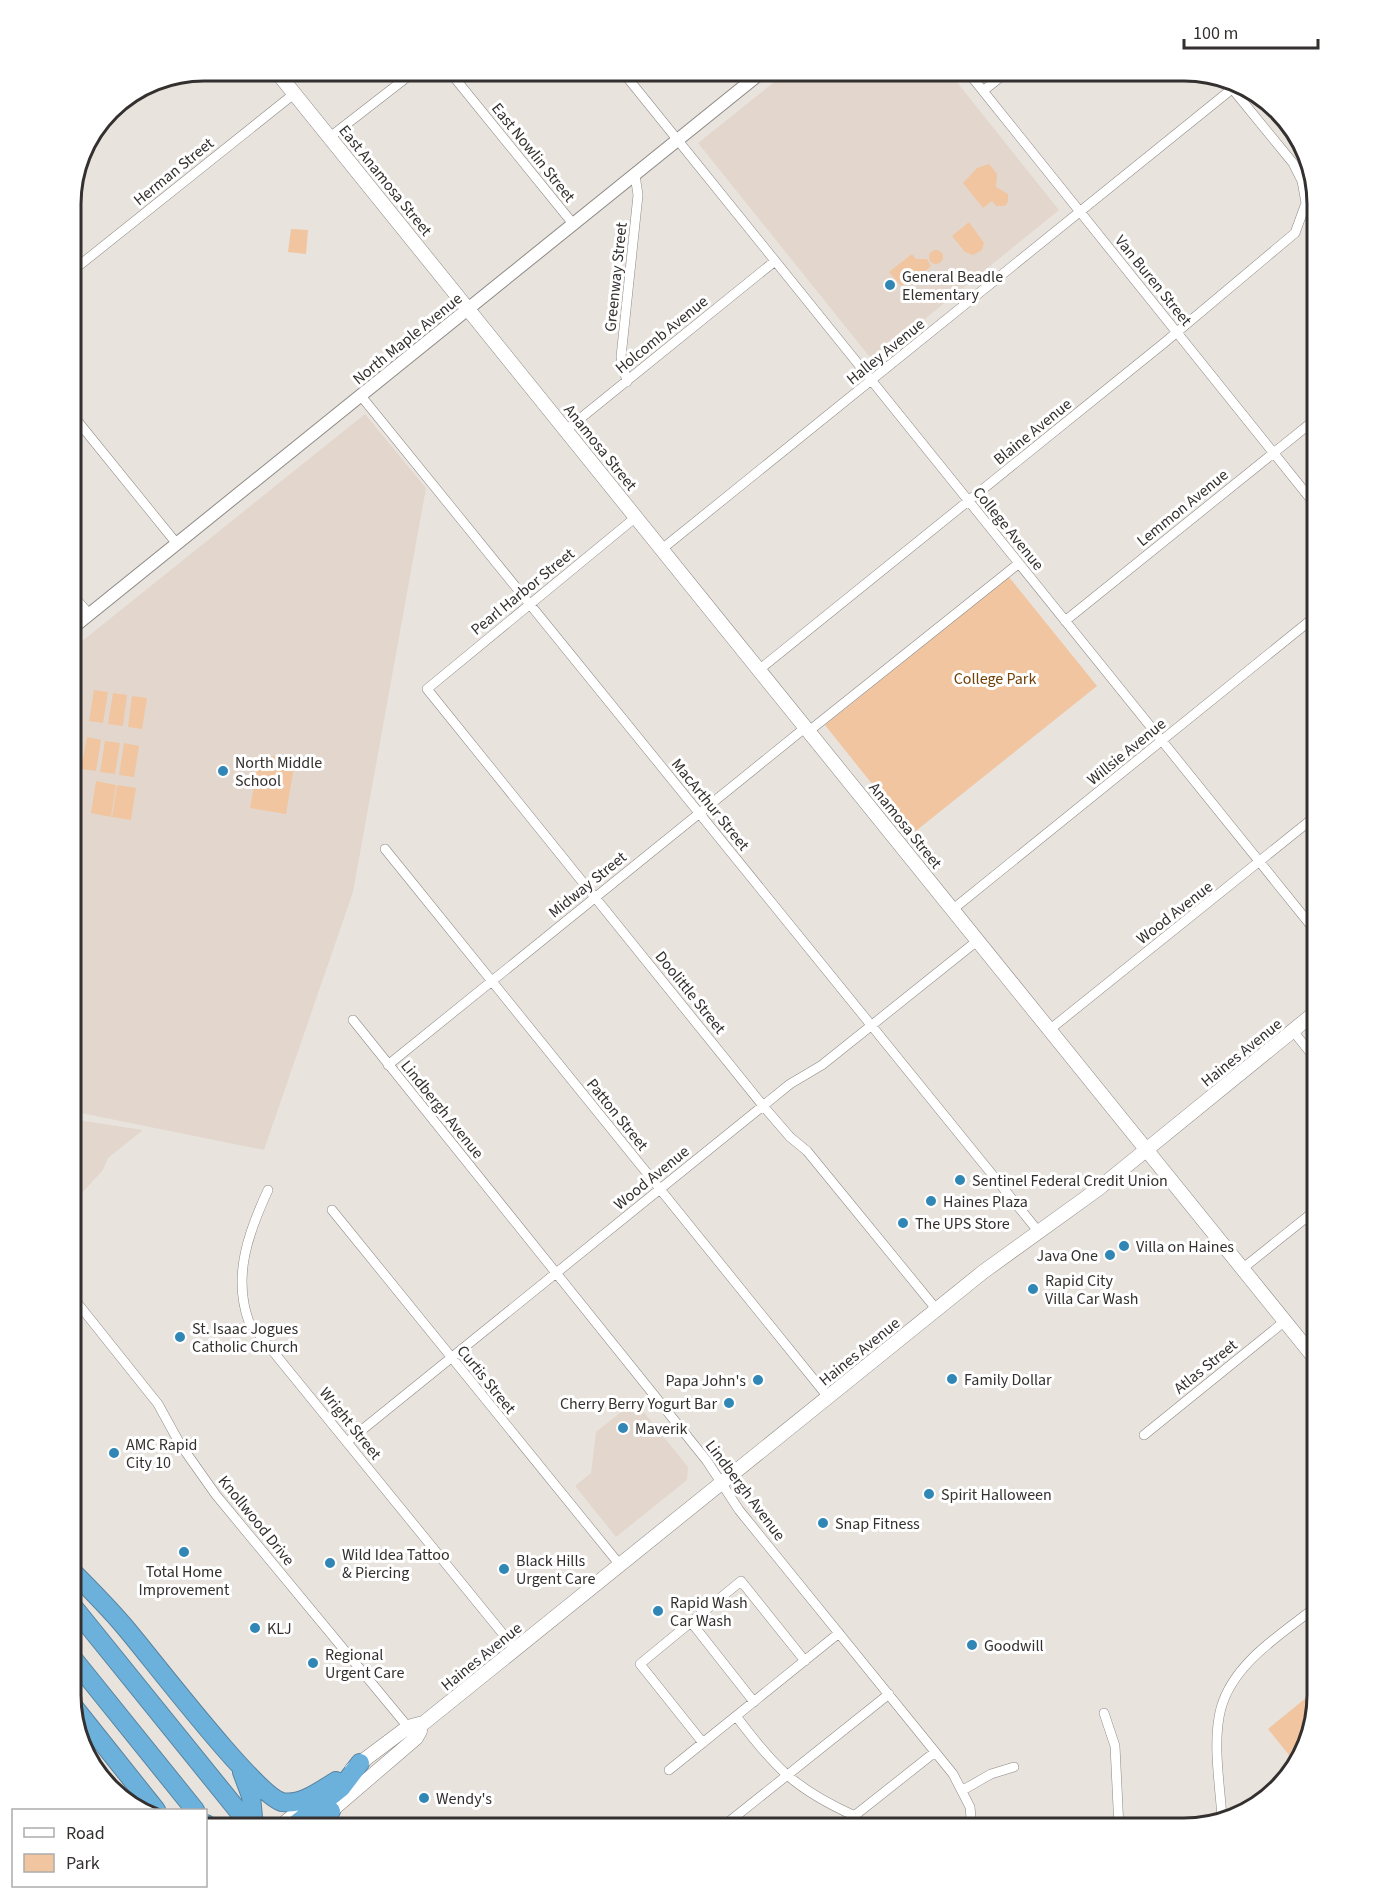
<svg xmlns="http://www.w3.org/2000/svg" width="1388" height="1899" viewBox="0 0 1388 1899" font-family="'Source Sans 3',sans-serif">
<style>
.built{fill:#e3d7cd}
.green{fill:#f0c5a0}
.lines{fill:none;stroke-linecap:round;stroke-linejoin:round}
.minor-casing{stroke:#8e8985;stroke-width:10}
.tertiary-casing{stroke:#8e8985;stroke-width:14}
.secondary-casing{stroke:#8e8985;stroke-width:15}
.motorway-casing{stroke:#58849f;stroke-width:20}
.minor{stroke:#fff;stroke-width:9}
.tertiary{stroke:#fff;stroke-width:12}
.secondary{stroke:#fff;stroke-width:14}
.motorway{stroke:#6cb1dc;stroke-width:18}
.poi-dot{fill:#3086b5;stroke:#fff;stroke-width:2}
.labels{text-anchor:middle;stroke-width:6;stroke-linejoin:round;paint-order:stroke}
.street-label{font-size:16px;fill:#33302f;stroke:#fff}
.poi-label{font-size:16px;fill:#33302f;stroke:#fff;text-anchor:start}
.park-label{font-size:16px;fill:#734106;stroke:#fff}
.rim{fill:none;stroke:#33302f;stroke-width:3}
</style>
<rect width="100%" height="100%" fill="#e9e3de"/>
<path class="built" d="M788,71H948L1059,210L873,361L698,143Z
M365,414L426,488L353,892L264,1150L71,1111V650Z
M71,1119L143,1130L108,1158L103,1170L71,1205Z
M635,1401L688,1467L687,1480L616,1537L575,1486L591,1473L596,1432Z"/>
<path class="green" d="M989,164L997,174L996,187L1008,194V202L1005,206H996L992,201L983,208L963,183L977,168Z
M969,222L984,243L982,250L973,255L965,252L952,236Z
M291,229L308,230L306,254L288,252Z
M929 257a7 7 0 1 1 14 0a7 7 0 1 1-14 0Z
M912,254L916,259H927L931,266L909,285H900L889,272Z
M1009,577L1097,686L912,834L825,725Z
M94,690L108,692L103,723L89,721Z
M113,693L127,695L123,726L108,724Z
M132,696L147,698L142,729L128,727Z
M87,737L101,740L96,771L81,769Z
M105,741L120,743L115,774L100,772Z
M124,743L139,746L134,777L119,775Z
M260,754L295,760L286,814L250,808Z
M96,781L116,785L111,817L91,813Z
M117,785L136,788L131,820L112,817Z
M1317,1689L1299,1762L1297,1765L1268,1729Z"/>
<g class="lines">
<g class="minor-casing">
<path id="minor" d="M449,71L574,225
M622,71L1317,933
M967,71L1317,507
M983,91L1008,71
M330,137L415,71
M71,272L295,93
M627,382L621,357L638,195L635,175
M361,396L1038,1231
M71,413L177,544
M566,430L775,261
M636,517L427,689L764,1107L790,1137L807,1151L937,1310
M662,549L1238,84
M71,593L89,614
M1065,621L1317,418
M760,669L1164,343L1295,233L1306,203L1302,181L1293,163L1226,81
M809,731L1018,564
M385,849L828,1397
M952,910L1317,615
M353,1020L707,1461L739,1510L953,1774L970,1807L972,1828
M1048,1031L1317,815
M1293,1031L1317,1061
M388,1065L806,727
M268,1190C249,1231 232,1276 249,1322L516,1650
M332,1210L620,1565
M1242,1269L1317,1209
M71,1295L158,1404L180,1444L216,1495L408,1727
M1144,1435L1285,1321
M347,1442L790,1084L822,1065L977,941
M691,1622L754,1702
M1104,1713L1115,1746L1119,1828
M736,1716C775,1768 795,1789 855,1816
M703,1743L640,1664L741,1581L805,1661
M669,1770L839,1633
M963,1790L991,1774L1014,1767
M1222,1818C1220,1784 1212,1742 1221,1708C1234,1662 1282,1634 1317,1606
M721,1828L889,1694
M839,1828L935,1752"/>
</g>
<g class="tertiary-casing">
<path id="tertiary" d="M71,629L763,71"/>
</g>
<g class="secondary-casing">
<path id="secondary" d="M276,71C624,500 968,933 1317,1361
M416,1738L415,1730L983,1272L1098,1189L1317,1011
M352,1769L408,1727L423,1723
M325,1816L416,1738L420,1731
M278,1828L297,1813"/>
</g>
<g class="motorway-casing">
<path id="motorway" d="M71,1570C89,1588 107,1606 124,1626C149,1655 255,1795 282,1802C301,1806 321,1790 336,1781
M71,1604L252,1828
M71,1656L195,1810
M74,1707L156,1810
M242,1772L251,1796L254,1828
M206,1824L209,1828
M291,1828L341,1788L360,1763
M318,1828L331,1811"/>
</g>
<use href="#minor" class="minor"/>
<use href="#tertiary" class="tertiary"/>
<use href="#secondary" class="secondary"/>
<use href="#motorway" class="motorway"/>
</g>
<g class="poi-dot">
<circle cx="890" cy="285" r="6"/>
<circle cx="223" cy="771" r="6"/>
<circle cx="960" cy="1180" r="6"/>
<circle cx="931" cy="1201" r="6"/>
<circle cx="903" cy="1223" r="6"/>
<circle cx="1124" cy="1246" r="6"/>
<circle cx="1110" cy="1255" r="6"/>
<circle cx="1033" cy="1289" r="6"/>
<circle cx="180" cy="1337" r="6"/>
<circle cx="952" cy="1379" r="6"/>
<circle cx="758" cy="1380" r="6"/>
<circle cx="729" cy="1403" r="6"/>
<circle cx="623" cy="1428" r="6"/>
<circle cx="114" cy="1453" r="6"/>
<circle cx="929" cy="1494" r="6"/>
<circle cx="823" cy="1523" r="6"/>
<circle cx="184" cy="1552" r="6"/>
<circle cx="330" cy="1563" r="6"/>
<circle cx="504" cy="1569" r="6"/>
<circle cx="658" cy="1611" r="6"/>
<circle cx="255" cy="1628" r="6"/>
<circle cx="972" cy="1645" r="6"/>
<circle cx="313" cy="1663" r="6"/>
<circle cx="424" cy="1798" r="6"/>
</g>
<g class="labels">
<g class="street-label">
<text transform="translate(534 152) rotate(51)" y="6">East Nowlin Street</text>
<text transform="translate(173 171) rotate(-39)" y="6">Herman Street</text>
<text transform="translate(386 180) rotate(51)" y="6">East Anamosa Street</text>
<text transform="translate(615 277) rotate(-84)" y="6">Greenway Street</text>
<text transform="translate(1154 280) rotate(51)" y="6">Van Buren Street</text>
<text transform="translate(661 334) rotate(-39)" y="6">Holcomb Avenue</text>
<text transform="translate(407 338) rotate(-39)" y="6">North Maple Avenue</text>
<text transform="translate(885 351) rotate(-39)" y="6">Halley Avenue</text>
<text transform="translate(1032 431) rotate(-39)" y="6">Blaine Avenue</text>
<text transform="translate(601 447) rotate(51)" y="6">Anamosa Street</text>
<text transform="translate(1182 507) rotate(-39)" y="6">Lemmon Avenue</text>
<text transform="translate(1009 528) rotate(51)" y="6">College Avenue</text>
<text transform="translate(522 591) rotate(-39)" y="6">Pearl Harbor Street</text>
<text transform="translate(1126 751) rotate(-39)" y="6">Willsie Avenue</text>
<text transform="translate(711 804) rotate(51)" y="6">MacArthur Street</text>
<text transform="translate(906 825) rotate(51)" y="6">Anamosa Street</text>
<text transform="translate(587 884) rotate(-39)" y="6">Midway Street</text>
<text transform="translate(1174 912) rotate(-38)" y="6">Wood Avenue</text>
<text transform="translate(691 992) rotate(51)" y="6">Doolittle Street</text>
<text transform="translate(1241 1052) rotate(-39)" y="6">Haines Avenue</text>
<text transform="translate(443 1109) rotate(51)" y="6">Lindbergh Avenue</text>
<text transform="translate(618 1114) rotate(51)" y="6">Patton Street</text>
<text transform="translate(651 1177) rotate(-39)" y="6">Wood Avenue</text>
<text transform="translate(859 1351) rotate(-39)" y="6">Haines Avenue</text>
<text transform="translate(1205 1366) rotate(-39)" y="6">Atlas Street</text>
<text transform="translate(487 1379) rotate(51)" y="6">Curtis Street</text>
<text transform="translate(351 1423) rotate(51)" y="6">Wright Street</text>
<text transform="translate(746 1490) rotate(53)" y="6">Lindbergh Avenue</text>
<text transform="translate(257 1520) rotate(51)" y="6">Knollwood Drive</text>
<text transform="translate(481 1656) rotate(-39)" y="6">Haines Avenue</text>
</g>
<g class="poi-label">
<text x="902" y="282">General Beadle<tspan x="902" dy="18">Elementary</tspan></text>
<text x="235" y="768">North Middle<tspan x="235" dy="18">School</tspan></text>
<text x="972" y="1186">Sentinel Federal Credit Union</text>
<text x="943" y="1207">Haines Plaza</text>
<text x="915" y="1229">The UPS Store</text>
<text x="1136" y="1252">Villa on Haines</text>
<text x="1098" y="1261" text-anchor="end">Java One</text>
<text x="1045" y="1286">Rapid City<tspan x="1045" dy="18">Villa Car Wash</tspan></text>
<text x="192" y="1334">St. Isaac Jogues<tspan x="192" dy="18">Catholic Church</tspan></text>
<text x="964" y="1385">Family Dollar</text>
<text x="746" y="1386" text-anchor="end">Papa John's</text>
<text x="717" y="1409" text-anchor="end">Cherry Berry Yogurt Bar</text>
<text x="635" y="1434">Maverik</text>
<text x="126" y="1450">AMC Rapid<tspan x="126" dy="18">City 10</tspan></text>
<text x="941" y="1500">Spirit Halloween</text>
<text x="835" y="1529">Snap Fitness</text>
<text x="342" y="1560">Wild Idea Tattoo<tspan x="342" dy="18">&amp; Piercing</tspan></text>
<text x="516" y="1566">Black Hills<tspan x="516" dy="18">Urgent Care</tspan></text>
<text x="184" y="1577" text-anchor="middle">Total Home<tspan x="184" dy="18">Improvement</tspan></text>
<text x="670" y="1608">Rapid Wash<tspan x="670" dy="18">Car Wash</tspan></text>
<text x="267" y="1634">KLJ</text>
<text x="984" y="1651">Goodwill</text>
<text x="325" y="1660">Regional<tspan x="325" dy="18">Urgent Care</tspan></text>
<text x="436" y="1804">Wendy's</text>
</g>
<g class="park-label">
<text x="995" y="684">College Park</text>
</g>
</g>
<path d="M0 0H1388V1899H0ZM204 81H1184A123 123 0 0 1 1307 204V1695A123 123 0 0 1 1184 1818H204A123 123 0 0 1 81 1695V204A123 123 0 0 1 204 81Z" fill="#fff" fill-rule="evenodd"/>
<path class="rim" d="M204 81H1184A123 123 0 0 1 1307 204V1695A123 123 0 0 1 1184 1818H204A123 123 0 0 1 81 1695V204A123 123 0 0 1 204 81Z"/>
<rect x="12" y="1809" width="195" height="78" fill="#ffffff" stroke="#adacac" stroke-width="1.5"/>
<rect x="24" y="1828" width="30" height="9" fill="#ffffff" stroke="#adacac" stroke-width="1.5"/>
<text x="66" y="1839" font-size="18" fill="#33302f">Road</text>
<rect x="24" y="1854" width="30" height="18" fill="#f0c5a0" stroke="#adacac" stroke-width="1.5"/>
<text x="66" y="1869" font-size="18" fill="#33302f">Park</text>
<path d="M1184 39v9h134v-9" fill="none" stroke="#33302f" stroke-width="3"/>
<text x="1193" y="39" font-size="18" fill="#33302f" stroke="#ffffff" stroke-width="4.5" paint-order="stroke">100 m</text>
</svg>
